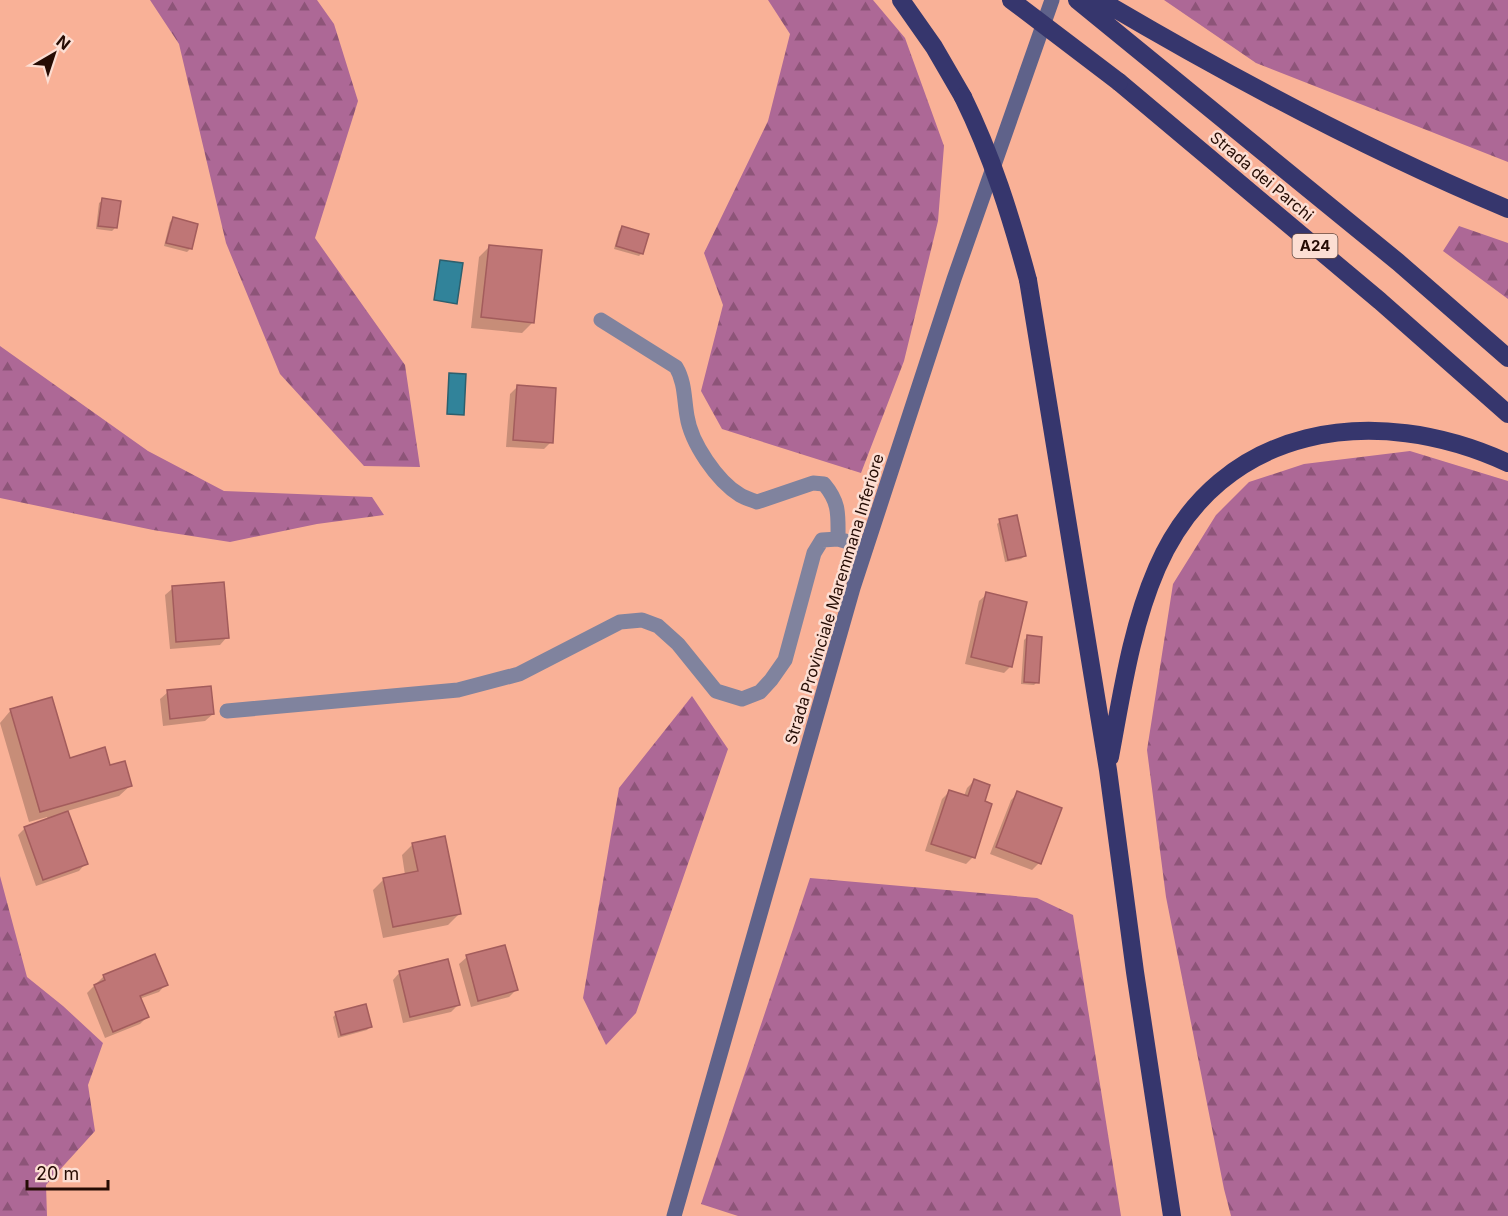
<svg xmlns="http://www.w3.org/2000/svg" width="1508" height="1216" viewBox="0 0 1508 1216" font-family="Inter,sans-serif">
<style>
.forest{fill:url(#forest-firs)}
.water{fill:#31839a;stroke:#2d5f6d;stroke-width:1.5}
.shadow{fill:#0003}
.building{fill:#bf7676;stroke:#a35c5c;stroke-width:1.5}
.lines{fill:none;stroke-linecap:round;stroke-linejoin:round}
.lane{stroke:#80839e;stroke-width:15}
.secondary{stroke:#5f628a;stroke-width:15}
.highway{stroke:#36366d;stroke-width:18}
.highway-bridge{stroke:#36366d;stroke-width:18}
.labels{text-anchor:middle;stroke-width:5;stroke-linejoin:round;paint-order:stroke}
.shield{fill:#fcded3;stroke:#664b42;stroke-width:1.5}
.shield-label{font-size:15px;font-weight:bold;fill:#250c04}
.street-label{font-size:16px;fill:#250c04;stroke:#fcded3}
</style>
<defs>
<pattern id="forest-firs" width="22" height="20" patternUnits="userSpaceOnUse" patternTransform="scale(1.5)"><rect width="22" height="20" fill="#ad6896"/><path d="M5 1l3.5 6h-7zM16 11l3.5 6h-7z" fill="#8d5478"/></pattern>
</defs>
<rect width="100%" height="100%" fill="#f9b197"/>
<path class="forest" d="M150,0H317L334,24L358,101L315,238L405,365L420,467L364,466L280,374L226,243L179,44Z
M768,0H873L905,38L944,146L938,221L904,361L861,473L722,429L701,391L723,305L704,253L768,121L790,34Z
M1164,0H1508V162L1256,63Z
M1459,226L1508,243V299L1443,251Z
M0,346L148,451L224,491L372,497L384,515L317,524L230,542L153,530L0,498Z
M1410,451L1508,481V1216H1231L1224,1189L1166,897L1147,750L1173,584L1216,515L1249,482L1304,464Z
M692,696L728,749L636,1013L606,1045L583,998L619,788Z
M0,876L27,977L63,1006L103,1043L88,1085L95,1131L46,1185L47,1216H0Z
M810,878L1037,898L1073,915L1121,1216H738L701,1204Z"/>
<path class="water" d="M440,260L463,263L457,304L434,300Z
M449,373L466,374L464,415L447,414Z"/>
<path class="shadow" d="M103,200L115,228L112,231L96,229L99,203Z
M173,219L190,249L187,252L164,246L170,222Z
M622,228L642,253L639,256L614,249L619,231Z
M490,246L533,322L522,333L471,328L479,257Z
M517,387L551,442L544,449L506,447L510,394Z
M1000,521L1025,556L1021,559L1005,562L997,524Z
M173,588L227,637L220,645L170,649L165,595Z
M987,594L1011,666L1004,673L965,664L979,601Z
M1027,637L1037,682L1034,685L1021,684L1024,640Z
M168,692L213,714L205,721L163,726L160,699Z
M11,710L69,760L109,767L131,785L119,796L67,811L86,863L79,871L36,886L18,835L25,828L48,819L47,817L29,822L0,723Z
M974,781L983,802L973,857L966,864L925,851L942,799L949,792L964,796L967,788Z
M1018,793L1039,863L1032,870L990,854L1011,800Z
M413,844L459,914L448,925L383,938L373,890L384,879L405,875L402,855Z
M467,957L516,990L509,997L471,1007L459,964Z
M400,972L458,1005L451,1012L403,1023L393,980Z
M104,976L166,984L159,992L139,999L147,1017L140,1024L105,1038L87,993Z
M336,1014L370,1027L367,1030L338,1038L333,1017Z"/>
<path class="building" d="M102,198L121,201L117,228L98,226Z
M173,217L198,224L192,249L166,243Z
M622,226L649,234L643,254L616,246Z
M489,245L542,250L534,323L481,317Z
M517,385L556,388L553,443L513,440Z
M1017,515L1026,556L1008,560L999,519Z
M224,582L229,638L176,642L172,586Z
M986,592L1027,602L1012,667L971,657Z
M1027,635L1042,637L1039,683L1024,682Z
M211,686L214,714L170,719L167,690Z
M52,697L70,758L105,747L110,765L125,761L132,786L40,812L10,709Z
M974,779L990,785L985,801L992,804L975,858L931,844L949,790L968,796Z
M1017,791L1062,808L1041,864L996,847Z
M68,811L88,864L43,880L24,827Z
M445,836L461,914L393,927L383,878L418,871L412,843Z
M505,945L518,990L478,1001L466,955Z
M155,954L168,985L140,996L149,1017L113,1032L94,985L105,980L103,975Z
M448,959L460,1005L410,1017L399,971Z
M366,1004L372,1027L341,1035L335,1012Z"/>
<g class="lines">
<path class="lane" d="M601,320L676,367C685,382 684,399 687,416C691,443 717,481 740,495C745,498 752,500 757,502L813,483L824,484C840,503 838,515 838,539L866,547
M227,711L458,690L519,674L620,622L642,620L658,626L678,644L716,691L742,699L760,692L771,680L785,660L814,553L822,540L838,539"/>
<path class="secondary" d="M674,1216L853,588L954,279L1052,0"/>
<path class="highway" d="M901,0L934,47L963,97
M1077,0L1398,262L1508,358
M1100,0C1232,78 1367,150 1508,209
M1119,82L1380,301L1508,414
M1028,280L1108,770L1135,972L1172,1216
M1110,757C1122,693 1131,628 1157,568C1220,423 1376,402 1508,463"/>
<path class="highway-bridge" d="M1011,0L1119,82
M963,97C992,156 1011,217 1028,280"/>
</g>
<g class="labels">
<rect class="shield" x="1292.5" y="234" width="45" height="24" rx="4.5"/>
<g class="shield-label">
<text x="1315" y="251">A24</text>
</g>
<g class="street-label">
<text transform="translate(1262 176) rotate(40)" y="6">Strada dei Parchi</text>
<text transform="translate(834 599) rotate(-73)" y="6">Strada Provinciale Maremmana Inferiore</text>
</g>
</g>
<g transform="translate(54 54) rotate(39)" stroke="#fcded3" stroke-width="4.5" paint-order="stroke">
<path d="M0-4.5L10 22L0 15L-10 22Z" fill="#250c04"/>
<text y="-9" font-size="16" font-weight="bold" text-anchor="middle" fill="#250c04">N</text>
</g>
<path d="M27 1180v9h81v-9" fill="none" stroke="#250c04" stroke-width="3"/>
<text x="36" y="1180" font-size="18" fill="#250c04" stroke="#fcded3" stroke-width="4.5" paint-order="stroke">20 m</text>
</svg>
